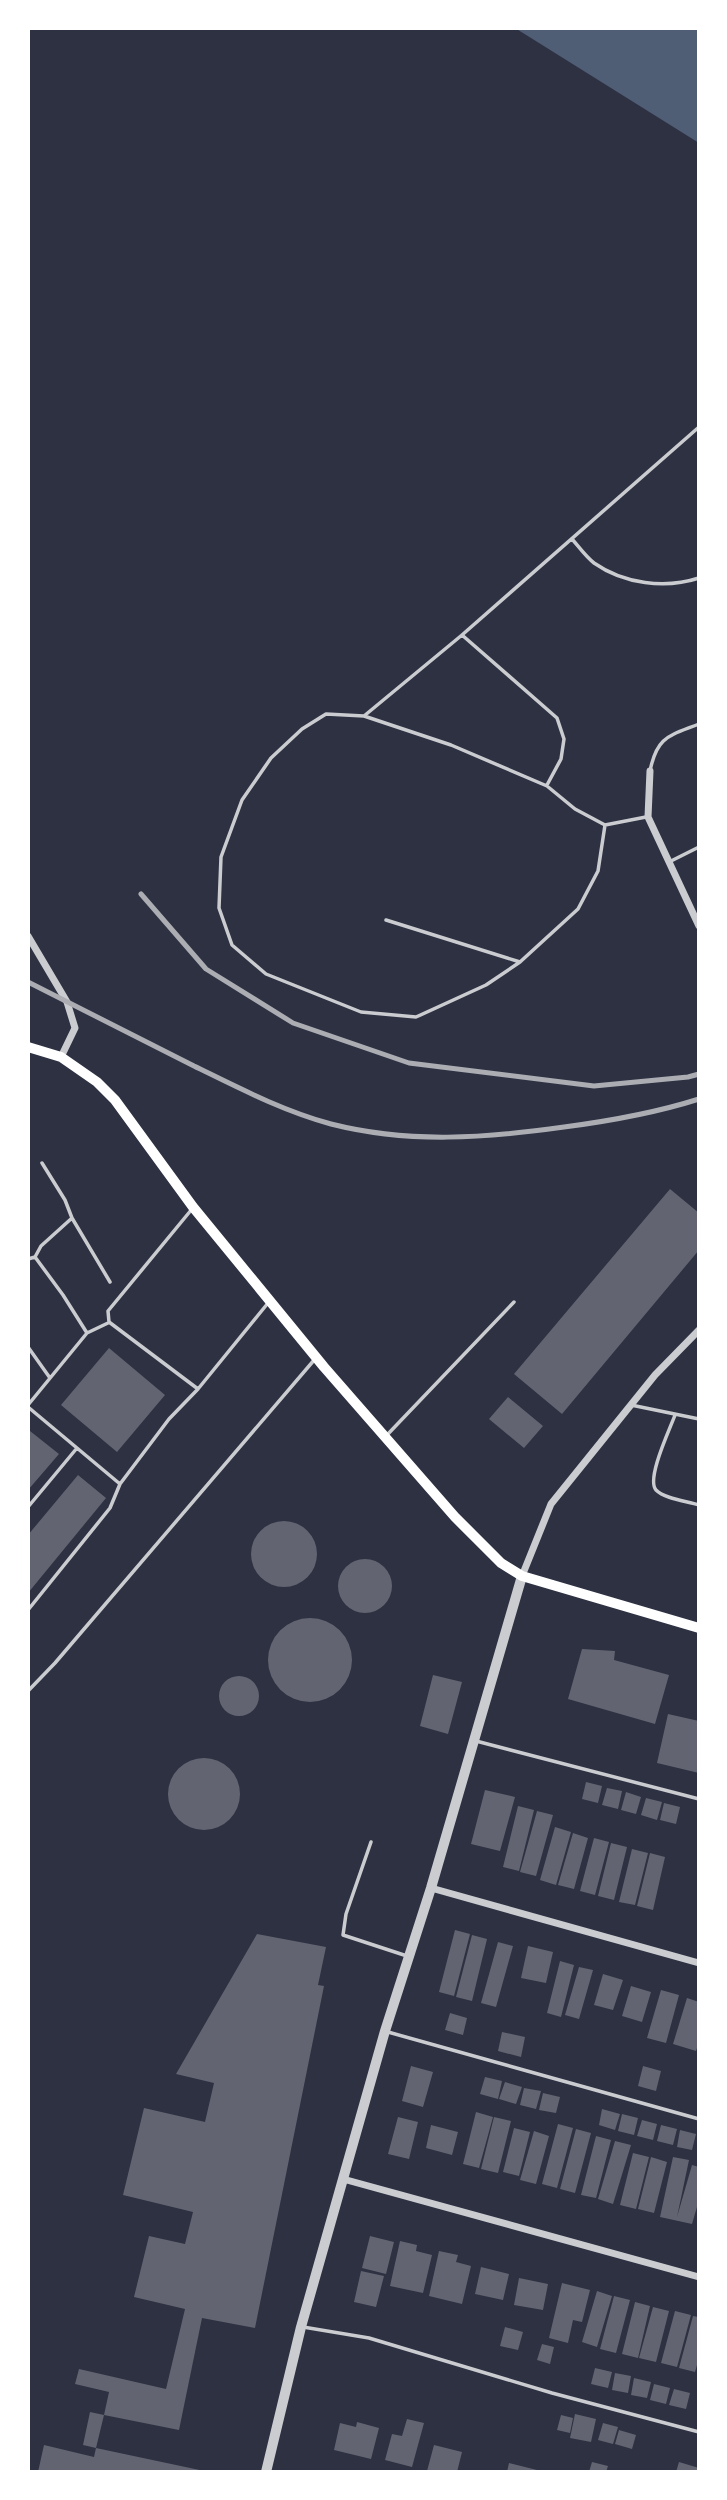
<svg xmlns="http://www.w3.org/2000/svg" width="727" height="2500" viewBox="0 0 727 2500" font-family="Manrope,sans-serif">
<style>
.water{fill:#4f5d75}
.building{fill:#626471}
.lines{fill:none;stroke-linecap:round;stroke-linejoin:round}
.service{stroke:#caccd0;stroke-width:3.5}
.minor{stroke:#caccd0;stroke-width:7}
.tertiary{stroke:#caccd0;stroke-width:10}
.secondary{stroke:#fff;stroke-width:10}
.rail{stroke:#abadb3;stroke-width:5}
</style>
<rect width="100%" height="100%" fill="#2d3142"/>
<path class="water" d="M515,28H699V143Z"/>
<path class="building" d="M670,1189L699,1213V1250L562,1414L514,1374Z
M109,1348L165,1395L117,1452L61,1405Z
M508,1397L543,1426L524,1448L489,1419Z
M30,1431L59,1454L28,1490V1433Z
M78,1475L106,1498L28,1593V1535Z
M251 1554a33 33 0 1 1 66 0a33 33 0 1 1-66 0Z
M338 1586a27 27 0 1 1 54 0a27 27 0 1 1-54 0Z
M268 1660a42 42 0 1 1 84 0a42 42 0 1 1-84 0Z
M582,1649L615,1651L614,1660L669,1675L655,1724L568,1699Z
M433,1675L462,1682L448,1734L420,1726Z
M219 1696a20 20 0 1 1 40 0a20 20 0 1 1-40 0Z
M668,1714L699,1721V1773L657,1763Z
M168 1794a36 36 0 1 1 72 0a36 36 0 1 1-72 0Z
M586,1782L602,1786L598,1803L582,1799Z
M607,1788L622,1791L618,1809L602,1805Z
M485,1790L515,1797L500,1851L471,1844Z
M626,1792L641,1797L636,1814L621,1810Z
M646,1798L662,1802L657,1820L641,1815Z
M664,1803L680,1807L676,1824L660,1820Z
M518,1806L534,1810L519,1871L503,1867Z
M537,1811L553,1815L536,1876L520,1872Z
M555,1827L571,1832L556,1885L540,1880Z
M573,1833L588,1838L574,1889L558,1885Z
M594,1838L609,1842L595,1895L580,1891Z
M611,1843L627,1847L614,1900L598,1896Z
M632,1849L648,1853L635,1905L619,1902Z
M650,1853L665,1857L653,1910L637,1906Z
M455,1930L470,1934L454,1996L439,1992Z
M257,1934L326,1947L318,1985L324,1986L255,2328L202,2318L179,2430L104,2415L109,2392L75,2384L79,2369L166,2389L185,2309L134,2297L149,2236L185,2244L193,2212L123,2195L144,2108L205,2122L214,2083L176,2074Z
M472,1935L487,1939L472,2001L456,1997Z
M498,1942L513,1946L496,2007L481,2003Z
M528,1946L553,1952L546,1983L521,1978Z
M560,1961L574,1965L561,2017L547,2013Z
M579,1967L593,1970L579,2019L565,2015Z
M603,1974L623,1980L613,2010L594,2005Z
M631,1986L651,1992L642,2022L622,2016Z
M661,1990L679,1995L666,2043L647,2038Z
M687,1998L699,2002V2042L696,2051L673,2044Z
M450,2013L467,2018L463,2035L445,2030Z
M502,2032L525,2037L521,2057L498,2051Z
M411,2066L433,2072L423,2107L402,2101Z
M643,2066L661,2071L656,2091L638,2086Z
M485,2077L502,2081L498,2099L480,2094Z
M505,2082L522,2087L516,2104L499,2099Z
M524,2088L541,2091L536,2109L520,2105Z
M543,2093L560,2097L556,2113L539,2110Z
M602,2109L620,2114L615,2130L599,2125Z
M476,2112L493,2117L479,2168L463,2164Z
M622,2114L638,2118L634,2135L618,2131Z
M398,2117L418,2122L409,2159L388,2154Z
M494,2117L511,2121L498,2173L481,2169Z
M642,2120L657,2124L653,2140L637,2136Z
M558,2124L573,2128L557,2188L542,2184Z
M431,2125L458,2132L452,2155L426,2148Z
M661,2125L677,2129L673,2145L657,2141Z
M514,2128L530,2132L519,2176L503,2172Z
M576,2129L591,2133L575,2193L560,2189Z
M680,2130L696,2134L692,2150L677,2147Z
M534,2131L549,2136L536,2184L520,2180Z
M596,2136L611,2140L596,2198L581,2195Z
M615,2141L631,2145L613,2204L598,2199Z
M633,2153L649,2157L636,2209L620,2205Z
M651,2157L667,2162L654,2213L638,2209Z
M673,2157L689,2160L677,2217L692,2165L699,2167V2200L692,2224L660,2217Z
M370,2236L394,2242L386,2274L362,2268Z
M400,2241L417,2245L416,2251L432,2255L423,2293L390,2286Z
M439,2251L458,2255L456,2262L471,2266L462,2304L429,2296Z
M481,2267L509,2274L503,2300L475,2294Z
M361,2271L384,2276L376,2307L354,2302Z
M519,2278L548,2284L543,2310L514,2305Z
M562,2283L590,2290L582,2322L573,2320L568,2343L549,2338Z
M597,2291L612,2296L597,2347L582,2342Z
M614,2296L630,2300L616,2353L600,2349Z
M635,2302L650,2306L638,2358L622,2354Z
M653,2307L669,2311L656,2362L639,2358Z
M675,2311L691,2315L677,2367L661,2363Z
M693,2316L699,2317V2358L695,2372L679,2368Z
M505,2327L523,2332L518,2350L500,2346Z
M542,2344L554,2347L550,2364L537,2360Z
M595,2368L612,2372L608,2388L591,2384Z
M615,2373L631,2376L628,2393L612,2390Z
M634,2378L651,2382L647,2398L631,2395Z
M654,2384L670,2388L666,2404L650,2400Z
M674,2389L690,2393L686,2409L669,2405Z
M90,2412L104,2415L96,2448L83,2445Z
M575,2414L596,2419L591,2442L570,2438Z
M561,2415L573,2418L570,2433L557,2430Z
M407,2419L424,2423L412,2467L385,2460L392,2434L402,2436Z
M357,2422L379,2428L371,2459L334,2450L340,2423L356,2427Z
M603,2423L618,2427L613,2444L598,2440Z
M619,2430L636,2435L632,2449L615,2444Z
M44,2445L94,2457L96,2448L209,2472H38Z
M434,2445L462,2452L457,2472L427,2471Z
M592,2462L608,2466L606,2472H589Z
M679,2462L699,2468V2472H676Z
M509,2463L537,2470L536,2472H507Z"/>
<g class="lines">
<path class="service" d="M572,539C579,547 586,557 594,563C624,584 665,589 699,578
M462,635L557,718L564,739L561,759L547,785
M364,716L462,635L699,427
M650,771C657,736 669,736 699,724
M605,825L598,871L578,909L520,962L486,985L416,1017L361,1012L266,974L232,945L219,908L221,857L242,800L271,758L302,729L326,714L364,716L451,745L547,786L575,809L605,825L646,817
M669,862L699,847
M386,920L520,962
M192,1209L108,1311L109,1322L198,1389L268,1303
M72,1218L110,1282
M35,1257L41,1246L72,1218L65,1200L42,1163
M28,1259L35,1257L63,1295L87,1333
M28,1347L50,1378
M28,1405L87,1333L108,1323
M631,1405L699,1419
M28,1407L120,1484
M675,1415C670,1429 646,1479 656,1490C665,1499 687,1501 699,1505
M387,1435L514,1302
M28,1507L77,1448
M28,1610L110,1508L120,1484L169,1419L198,1389
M28,1691L55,1663L315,1359
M476,1741L699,1799
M371,1842L346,1914L343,1935L407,1956
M388,2032L699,2119
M303,2327L369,2338L552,2393L699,2432"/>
<path class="minor" d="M650,771L648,817L699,926
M28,936L67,1002L75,1028L61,1057
M522,1576L551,1504L655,1375L699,1330
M431,1888L699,1963
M343,2179L699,2277"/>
<path class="tertiary" d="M266,2472L301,2327L385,2031L431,1888L522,1576"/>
<path class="secondary" d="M28,1047L61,1057L97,1082L115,1100L193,1207L324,1367L455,1517L501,1563L522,1576L699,1628"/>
<path class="rail" d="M141,894L206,969L293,1023L409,1063L594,1086L688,1077L699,1074
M28,982C84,1010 139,1038 194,1066C239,1088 283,1111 331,1124C410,1144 485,1138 564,1127C610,1121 655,1113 699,1099"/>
</g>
<rect width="727" height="2500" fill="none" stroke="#ffffff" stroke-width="60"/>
</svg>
